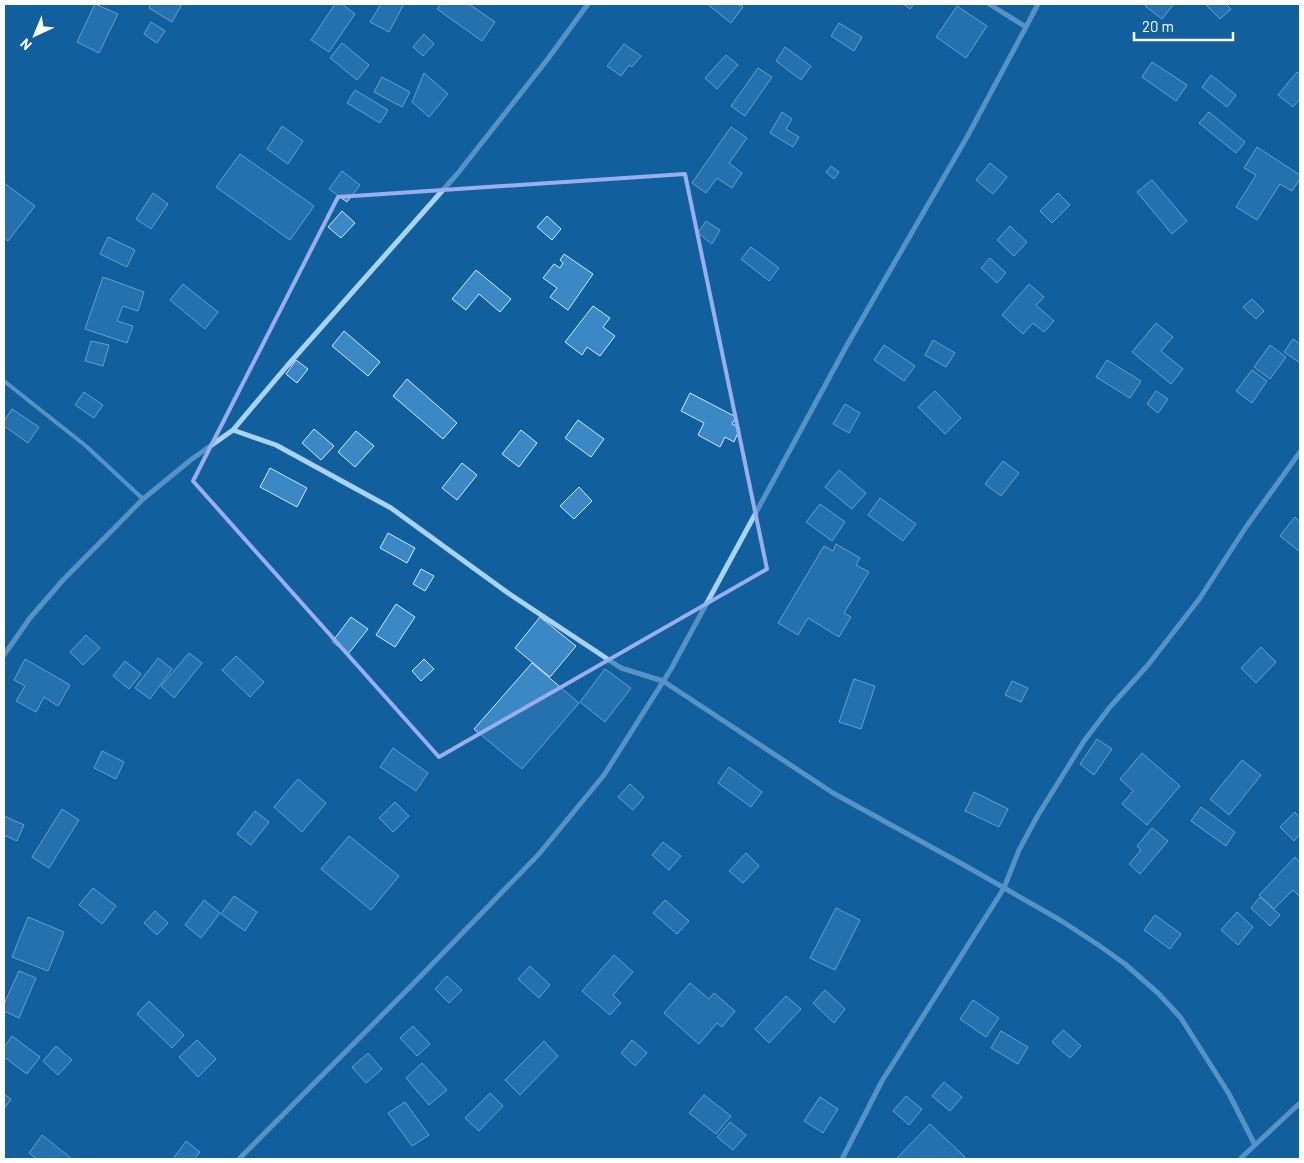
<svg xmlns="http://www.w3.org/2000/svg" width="1304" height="1163" viewBox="0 0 1304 1163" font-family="Barlow,sans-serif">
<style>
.building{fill:#3b88c4;stroke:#d0eafe}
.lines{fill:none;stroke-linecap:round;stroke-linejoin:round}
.lane{stroke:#a8d3f4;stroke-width:4}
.street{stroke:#a8d3f4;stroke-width:5}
.marked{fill:none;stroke:#99afed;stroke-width:4;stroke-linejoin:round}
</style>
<rect width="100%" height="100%" fill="#125f9d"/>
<path class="building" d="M95,4L118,14L99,53L77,42Z
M151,4H182L172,22L149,8Z
M335,4H342L355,14L329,52L311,40Z
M381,4H404L389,32L370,22Z
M441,4H469L495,22L482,41L437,9Z
M707,4H738L743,7L731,23Z
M903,4H914L910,9Z
M1146,4H1174L1162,19L1145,6Z
M1205,4H1226L1231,9L1220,19Z
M957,6L987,26L966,58L936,37Z
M151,22L165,31L157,43L144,34Z
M839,23L862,37L854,51L831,36Z
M424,34L434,44L423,56L413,47Z
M342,43L369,65L357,80L330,58Z
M624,44L641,56L632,67L629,65L621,76L607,66Z
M785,47L811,66L801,80L776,61Z
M726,55L738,65L717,89L705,78Z
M1152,62L1187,85L1176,101L1142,77Z
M758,68L772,77L745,116L731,106Z
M1297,72L1300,75V99L1293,107L1278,95Z
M424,73L448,94L429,117L412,102Z
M1211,75L1236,95L1227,107L1202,87Z
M382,77L410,92L402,107L374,92Z
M355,90L388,110L380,123L347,103Z
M782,112L792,119L786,129L799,137L793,147L770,133Z
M1209,112L1245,142L1236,153L1199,123Z
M282,126L303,141L288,164L267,149Z
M731,127L747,138L729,163L742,173L732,188L717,178L706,193L692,183Z
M1257,147L1300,175V179L1292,191L1280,184L1257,220L1236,207L1256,175L1244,168Z
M240,154L314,206L290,240L216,187Z
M990,163L1007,177L993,194L976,180Z
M831,166L839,172L834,179L826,172Z
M342,171L360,185L347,202L329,189Z
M1152,180L1187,221L1172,234L1137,192Z
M4,183L35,206L8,241L4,238Z
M153,193L168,204L151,229L136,219Z
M1058,193L1070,205L1052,223L1040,211Z
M342,211L355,223L341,238L328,227Z
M547,216L561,229L552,240L537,227Z
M706,221L720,230L712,244L698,233Z
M1010,226L1027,242L1014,256L997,240Z
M108,237L135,250L127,267L100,254Z
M751,247L779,268L769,281L741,259Z
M564,254L593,274L568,310L550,297L557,288L543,278L554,264L560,268L563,263L560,260Z
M990,258L1006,273L997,283L981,268Z
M476,270L511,299L500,312L479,294L466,310L452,299Z
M103,277L144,292L138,311L123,306L117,321L133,326L127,343L85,329Z
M183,284L218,312L205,329L170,300Z
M1029,284L1044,297L1036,305L1054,321L1044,332L1033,323L1023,334L1002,315Z
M1252,299L1264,311L1256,319L1243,307Z
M593,306L610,318L603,327L615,336L600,356L587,347L582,355L565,342Z
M1156,323L1173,337L1161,351L1183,369L1171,384L1132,352Z
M344,331L380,362L368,376L332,346Z
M1293,339L1300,344V363L1284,352Z
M933,340L955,353L946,367L925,355Z
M91,341L109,345L103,366L85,361Z
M884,345L915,366L904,381L874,360Z
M1270,345L1286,357L1270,379L1254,367Z
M296,360L308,369L297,383L286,374Z
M1107,360L1141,381L1130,398L1096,377Z
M1252,370L1267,381L1252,403L1236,391Z
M407,379L457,423L443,439L393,396Z
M935,391L961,418L945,434L918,407Z
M1156,391L1168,399L1158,413L1147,404Z
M84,392L103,405L94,418L75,405Z
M690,393L736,417L732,424L740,428L734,442L725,437L720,447L698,435L704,423L681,411Z
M845,404L860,413L849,433L833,424Z
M12,409L39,427L28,443L4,426V421Z
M578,420L604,439L591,457L565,438Z
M314,429L334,446L321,460L302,443Z
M521,430L537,443L519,467L502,454Z
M356,431L374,446L355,467L338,452Z
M1003,461L1019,473L1001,496L985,484Z
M462,463L477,475L457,500L442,488Z
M270,468L307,488L297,507L260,487Z
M839,470L866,493L852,509L825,487Z
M579,487L592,501L574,519L560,506Z
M880,498L916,524L903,541L868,515Z
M820,504L845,522L832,541L806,522Z
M1295,517L1300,522V552L1280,536Z
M388,533L415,548L407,563L380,548Z
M836,544L860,558L856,565L869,572L844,613L851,617L839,637L808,618L798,635L778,623L824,546L833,551Z
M421,569L434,576L425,591L413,584Z
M396,604L415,617L395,647L376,635Z
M351,617L368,629L348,654L332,642Z
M540,617L576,646L550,677L515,648Z
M86,635L100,648L83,665L70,652Z
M1261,647L1276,662L1256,683L1241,668Z
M189,653L202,663L174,698L161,686Z
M236,656L264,682L250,697L222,670Z
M158,658L172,669L150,699L135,688Z
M25,659L70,685L58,706L44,697L36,712L16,701L25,686L14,680Z
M424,659L434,669L421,681L412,671Z
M125,661L141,674L129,689L113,676Z
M532,663L579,703L522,769L474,729Z
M605,669L631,688L605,722L580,702Z
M854,679L875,686L861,729L839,722Z
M1012,681L1028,688L1021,702L1005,695Z
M1097,739L1112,749L1094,775L1080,764Z
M393,748L428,773L416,791L380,767Z
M102,751L124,762L116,779L94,768Z
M1142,753L1180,786L1147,825L1122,804L1133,791L1120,779Z
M1242,760L1261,775L1229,815L1210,799Z
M729,767L762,792L751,807L718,783Z
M298,779L326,803L302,832L274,807Z
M630,784L644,797L633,810L618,797Z
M974,792L1008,809L999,827L965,811Z
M395,802L409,816L393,832L379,818Z
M1201,807L1235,832L1226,846L1191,821Z
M62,809L79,820L49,868L32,857Z
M255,811L269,822L251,845L237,834Z
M1295,812L1300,818V834L1294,841L1280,827Z
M4,816L24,825L17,841L4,835Z
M1152,828L1168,841L1140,874L1129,864L1141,850L1137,846Z
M349,836L399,876L371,910L321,869Z
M663,842L681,856L669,870L652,855Z
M746,853L759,866L743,883L729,871Z
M1295,857L1300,863V897L1293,890L1274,909L1259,895Z
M93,888L116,906L102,924L79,905Z
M234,896L257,912L245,931L221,914Z
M1260,897L1280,915L1270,926L1251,908Z
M204,900L220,913L201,938L185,925Z
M665,900L689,921L677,934L653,913Z
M836,908L860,920L835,970L810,958Z
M155,911L168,923L157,935L144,923Z
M1237,912L1253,927L1238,945L1221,930Z
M1155,915L1181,934L1170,949L1144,930Z
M28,917L64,932L48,971L12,957Z
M614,955L633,972L613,995L621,1003L610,1015L582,991Z
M530,966L550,985L539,998L518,979Z
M19,971L36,978L19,1018L4,1011V1004Z
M447,976L462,990L449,1003L435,989Z
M690,983L709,999L714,993L735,1011L722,1027L717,1023L699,1044L664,1013Z
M825,990L845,1009L834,1023L813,1003Z
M786,996L801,1009L769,1043L755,1029Z
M973,1000L999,1018L986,1037L960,1019Z
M149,1001L184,1035L172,1048L137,1014Z
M413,1026L430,1044L417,1056L400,1038Z
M1063,1030L1081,1046L1070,1058L1052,1042Z
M1001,1031L1028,1047L1018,1064L991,1048Z
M12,1036L40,1057L27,1074L4,1057V1047Z
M197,1040L216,1059L198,1077L179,1057Z
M632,1040L647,1053L635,1066L621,1053Z
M544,1041L558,1056L520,1095L505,1080Z
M56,1046L72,1060L58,1075L43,1061Z
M368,1053L382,1069L366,1083L352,1067Z
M422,1063L447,1090L429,1105L406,1078Z
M944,1082L962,1097L950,1111L932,1096Z
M490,1093L503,1106L479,1131L465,1118Z
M4,1094L11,1099L4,1109Z
M704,1095L731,1116L716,1134L689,1113Z
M906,1096L922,1109L909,1125L893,1111Z
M820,1097L838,1109L823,1133L804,1121Z
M405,1102L429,1135L412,1146L388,1113Z
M730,1122L746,1135L733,1150L717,1137Z
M930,1124L965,1157L963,1159H896Z
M42,1135L72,1159H37L29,1153Z
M186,1141L200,1152L194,1159H173Z"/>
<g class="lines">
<path class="lane" d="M4,381L86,446L143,499"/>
<path class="street" d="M1026,27L1038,4
M233,430L276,445L391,508L508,593L621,668L663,681L833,793L964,865L1060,920L1097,944L1125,964L1158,993L1181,1018L1229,1094L1255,1145
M4,655L30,618L63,580L143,499L192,459L233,430L287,366L458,173L547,60L588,4
M239,1159L414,983L539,854L604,775L671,669L847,345L967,137L1026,27L989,4
M842,1159L882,1081L1004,888L1019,850L1038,815L1084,741L1110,707L1148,665L1200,598L1246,527L1300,452
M1240,1159L1300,1103"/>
</g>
<path d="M0 0H1304V1163H0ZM685,174L767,569L439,757L193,481L338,197Z" fill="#125f9d" fill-opacity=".55" fill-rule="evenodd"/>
<path class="marked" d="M685,174L767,569L439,757L193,481L338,197Z"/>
<rect width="1304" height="1163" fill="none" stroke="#ffffff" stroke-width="10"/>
<g transform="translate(35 35) rotate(224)" stroke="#125f9d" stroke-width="4" paint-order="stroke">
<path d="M0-4L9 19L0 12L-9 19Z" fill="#ffffff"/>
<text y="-8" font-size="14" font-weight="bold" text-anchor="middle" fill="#ffffff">N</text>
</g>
<path d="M1134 32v8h99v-8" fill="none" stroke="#ffffff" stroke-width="2.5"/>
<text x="1142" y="32" font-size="15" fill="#ffffff" stroke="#125f9d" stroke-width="4" paint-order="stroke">20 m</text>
</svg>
